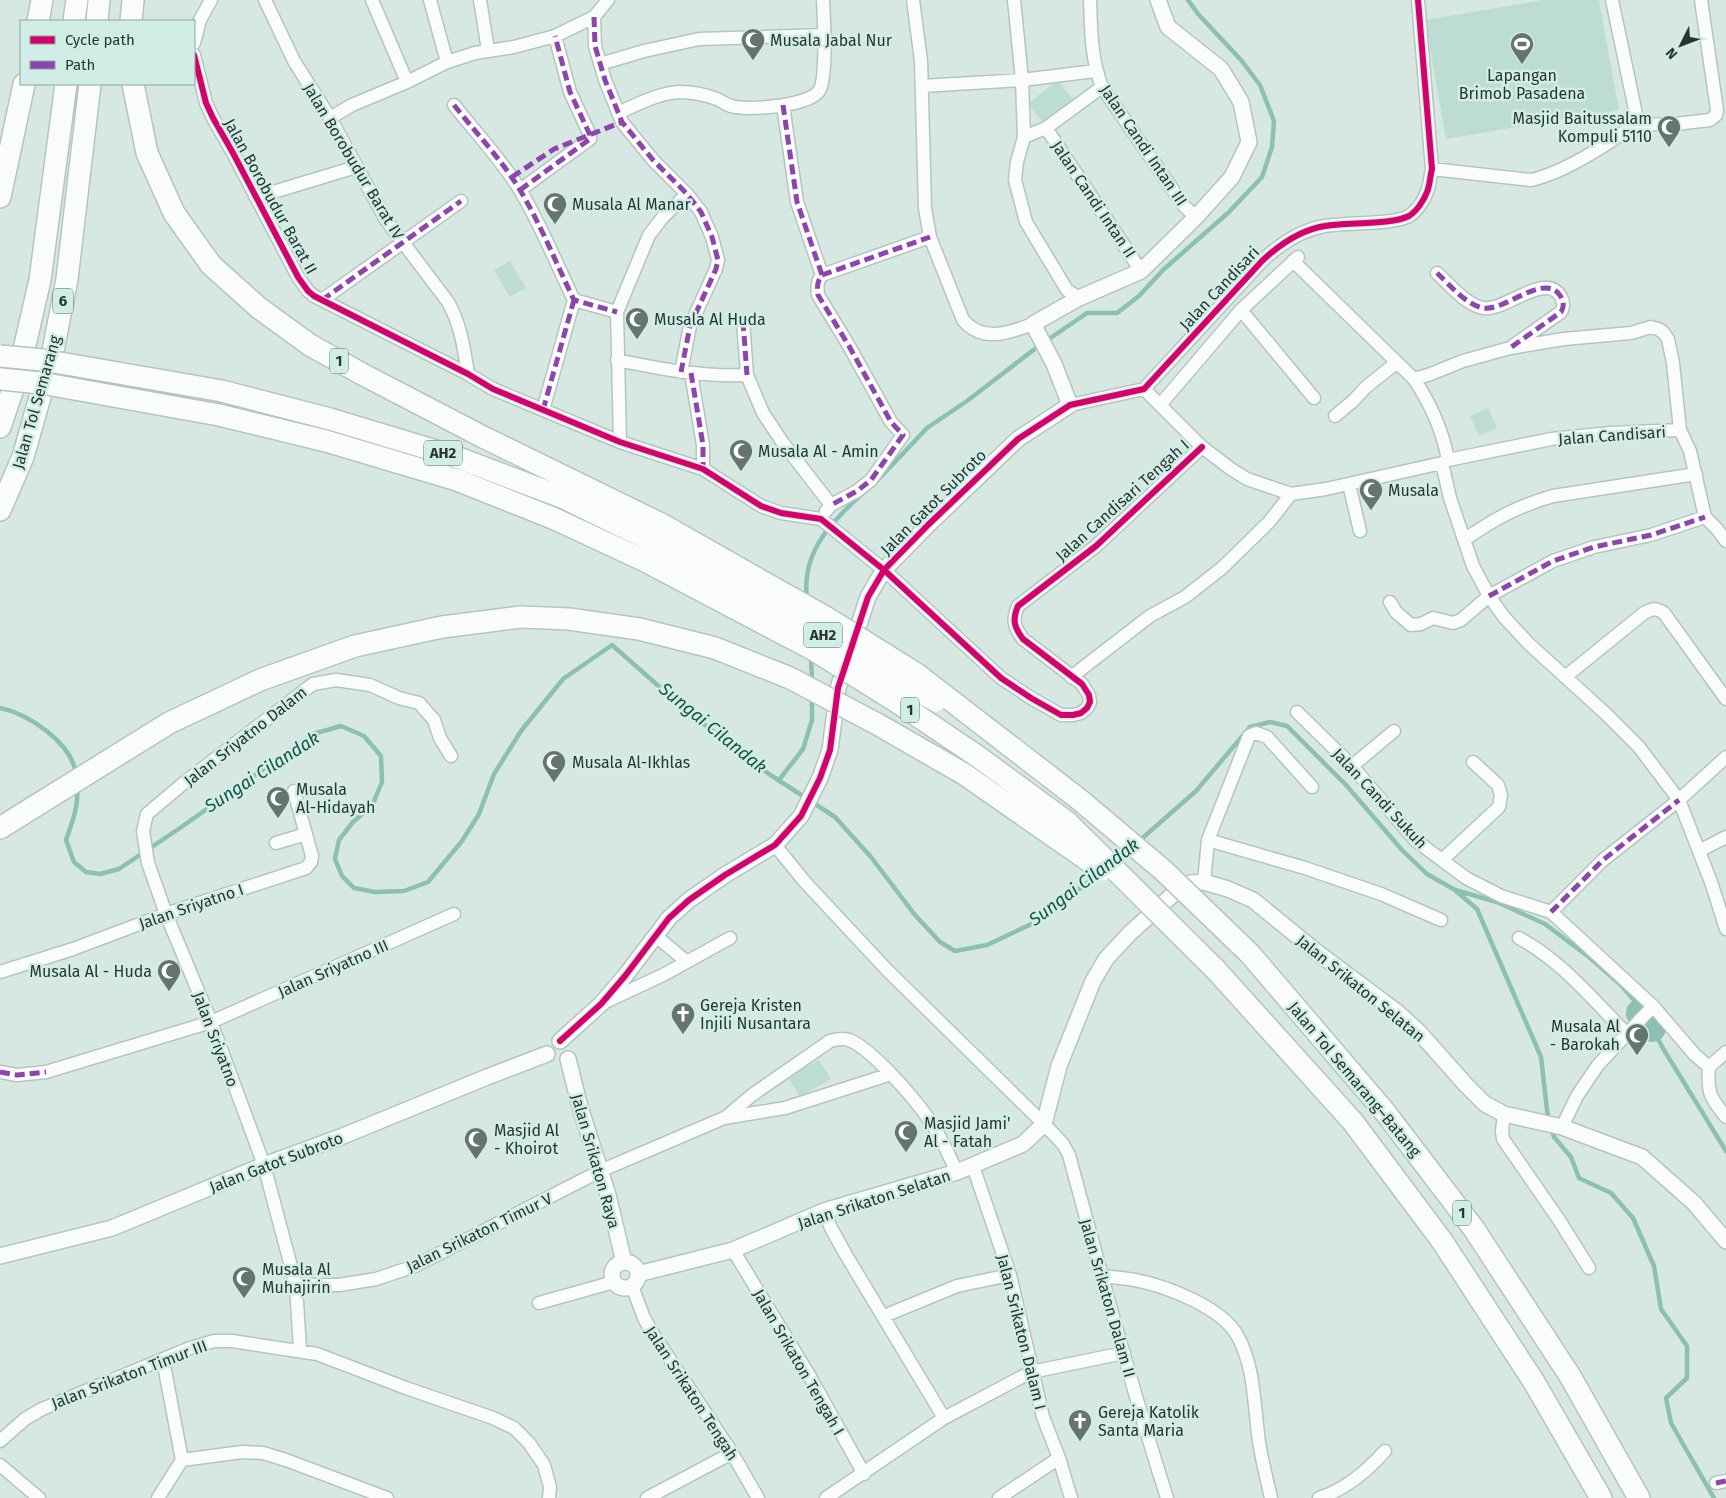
<svg xmlns="http://www.w3.org/2000/svg" width="1726" height="1498" viewBox="0 0 1726 1498" font-family="'Fira Sans',sans-serif">
<style>
.green{fill:#bdddd4}
.lines{fill:none;stroke-linecap:round;stroke-linejoin:round}
.stream{stroke:#8cc0b3;stroke-width:4.5}
.river{stroke:#8cc0b3;stroke-width:28}
.minor-casing{stroke:#b6c4c0;stroke-width:15}
.tertiary-casing{stroke:#b6c4c0;stroke-width:18}
.motorway-casing{stroke:#b6c4c0;stroke-width:24}
.minor{stroke:#f9fcfb;stroke-width:12}
.tertiary{stroke:#f9fcfb;stroke-width:15}
.motorway{stroke:#f9fcfb;stroke-width:21}
.motorway-bridge-casing{stroke:#b6c4c0;stroke-width:24;stroke-linecap:butt}
.motorway-bridge{stroke:#f9fcfb;stroke-width:21}
.quiet{stroke:#8e44ad;stroke-width:5;stroke-dasharray:10 5;stroke-linecap:butt}
.cycleway-casing{stroke:#d1eee6;stroke-width:9}
.cycleway{stroke:#d6006c;stroke-width:6}
.labels{text-anchor:middle;stroke-width:5;stroke-linejoin:round;paint-order:stroke}
.shield{fill:#d1eee6;stroke:#5b6c68;stroke-width:1}
.shield-label{font-size:15px;font-weight:bold;fill:#293532}
.poi-label{font-size:16px;fill:#293532;stroke:#d1eee6;text-anchor:start}
.street-label{font-size:16px;fill:#293532;stroke:#d1eee6}
.water-label{font-size:18px;font-style:italic;fill:#195246;stroke:#d1eee6}
</style>
<rect width="100%" height="100%" fill="#d7e8e3"/>
<path class="green" d="M1543,0H1599L1619,110L1446,139L1425,20Z
M1057,80L1074,100L1044,124L1028,104Z
M510,261L526,288L510,297L494,270Z
M1488,408L1497,428L1479,436L1470,416Z
M819,1060L831,1079L800,1097L788,1077Z"/>
<g class="lines">
<path class="stream" d="M1046,341L1087,313H1117L1139,296L1163,270L1229,212L1262,177L1272,147L1274,121L1260,85L1241,60L1198,14L1188,0
M876,482L927,428L967,401L1040,345
M807,599C801,551 832,522 864,492
M811,657L812,681
M0,708C29,714 72,743 76,774
M779,780L803,749L812,720V697
M77,787C79,806 72,823 66,840L74,862L86,872L100,874L119,869L180,828L313,734L341,726L364,736L381,756L382,782L372,806L353,822L339,840L335,859L342,876L354,888L375,892L404,891L428,882L462,841L479,814L494,774L521,731L563,679L612,645L688,712L718,735L769,774L835,817L871,857L915,915L940,942L955,951L987,945L1040,920L1097,875
M1138,842L1196,791L1250,727L1270,722L1287,726L1346,785L1402,850L1427,874L1455,890L1497,902L1545,924L1589,957L1621,985L1640,1007L1664,1050L1726,1151
M1115,861L1130,848
M1456,891L1477,909L1541,1057L1547,1110L1549,1120
M1551,1128L1554,1137L1571,1157L1579,1178L1611,1193L1633,1218L1654,1266L1661,1309L1687,1346V1378L1666,1398L1671,1423L1714,1498"/>
<path class="river" d="M1640,1013L1652,1028"/>
<g class="minor-casing">
<path id="minor" d="M265,0L294,61L330,118L386,220L448,302C461,325 464,349 468,374
M430,0L447,62L475,53L514,47L555,36L594,17L608,0
M480,0L488,50
M913,0L921,61L925,208L930,237L963,320C983,343 1009,333 1033,324
M1014,0L1022,80L1024,137L1017,162L1015,180L1026,222L1067,290L1079,298
M1090,0C1091,30 1091,59 1102,87L1184,206L1196,217
M594,17L595,46L605,80L622,122L653,160L687,194L701,212L712,237L718,260L716,269L690,326L681,372
M194,43L200,20L211,0
M194,55L206,103L213,118L233,153L298,277L308,291L314,296L468,374L493,389L620,442L703,469L761,506L781,513L821,519L884,570L1001,678L1031,698L1061,715H1073L1081,713L1087,708L1090,702L1089,695L1082,684L1023,639C1014,627 1012,620 1018,606L1096,546L1202,447
M600,64L644,51L699,39L825,35
M407,82L447,62
M922,86L1022,80L1095,71
M454,105C476,133 501,159 520,190C541,225 556,263 574,300L617,312
M783,105L797,202L822,275C817,281 817,287 818,295L849,346L891,422L903,435L871,480L857,491L831,505
M618,113C638,104 658,93 680,92C692,92 706,95 717,99C722,101 726,105 731,106C747,111 809,106 819,91C827,80 824,17 823,0
M330,118L352,105L407,82L372,0
M1634,125L1675,124L1710,120L1716,115L1717,110L1701,0
M1046,128L1141,271
M1024,137L1046,128L1102,87
M1432,169L1531,180C1563,173 1607,145 1634,125L1636,114L1612,0
M520,190L590,139V135L570,92L555,36
M255,196L280,190L356,167
M1293,261L1414,379C1430,403 1443,432 1448,460
M1437,273C1450,285 1465,304 1483,308C1505,312 1546,270 1561,297C1564,303 1564,307 1561,312L1514,345
M822,275L930,237
M322,300L461,201
M1241,310L1314,398
M743,321L747,375L763,413L783,443L831,505L826,511
M617,360C660,369 703,377 747,375
M691,373L703,445V469
M1414,379L1428,375L1463,361L1510,348L1564,339L1631,333L1651,327L1658,329L1663,332L1668,339L1673,363L1680,430L1690,451L1705,517L1717,529L1726,541
M1144,389L1202,447L1231,469L1247,479L1291,494L1326,489L1442,463L1448,460L1551,439L1610,433L1680,430
M1070,405L1144,389L1262,261C1279,245 1300,230 1325,226C1346,222 1392,225 1409,216C1417,211 1424,200 1427,192C1430,185 1430,176 1432,169L1418,0
M1160,405L1241,310L1298,257
M543,410L574,300
M1335,416L1353,401L1366,387L1396,363
M620,442L617,312L649,235L663,217L687,194
M1442,463L1450,498L1473,566L1489,596L1504,617L1529,644L1605,713L1639,747L1679,800L1711,882L1726,929
M1349,484L1360,531
M1464,540C1494,519 1518,506 1553,496L1696,474
M1390,602L1396,612L1411,625L1421,624L1433,618L1453,623L1461,620L1489,596L1553,561L1594,547L1651,535L1705,517
M1071,677L1150,616L1185,597L1222,568L1269,522L1291,494
M1565,677L1644,613C1653,608 1656,608 1664,613L1726,699
M1297,712L1352,766L1415,840L1466,878L1501,896L1551,912L1653,1006L1695,1055L1709,1067
M1352,766L1394,731
M1208,840L1305,868L1381,894L1441,920
M276,843L306,834
M775,845L804,881L887,970L1044,1124L1063,1144L1069,1155C1100,1270 1131,1385 1167,1498
M1699,851L1726,837
M1442,860L1499,807L1501,795L1498,785L1473,762
M1204,882L1208,840L1249,736L1256,733L1267,737L1312,787
M1551,912L1603,860L1679,800L1726,757
M656,936L687,962
M1519,938C1562,961 1593,1000 1627,1034
M0,972L73,949L166,914L306,868L311,862L312,856L294,791
M603,1003L665,974L730,938
M1709,1067C1707,1092 1710,1098 1726,1117
M1709,1067L1726,1052
M0,1072L17,1075L46,1072L211,1022L454,914
M1504,1114L1502,1131L1503,1139L1559,1220L1589,1268
M725,1118L752,1095L830,1041C837,1039 842,1038 849,1040C871,1048 914,1098 928,1118C940,1134 948,1154 957,1172
M1562,1127L1577,1096L1598,1065L1653,1006
M973,1166L1010,1275L1043,1417L1059,1458L1071,1498
M824,1211L831,1228L846,1255L944,1418
M733,1250L809,1375L864,1474
M1101,1276C1113,1277 1124,1278 1135,1280C1166,1286 1221,1307 1237,1335C1255,1366 1254,1407 1259,1442C1262,1461 1267,1480 1271,1498
M296,1285H339L376,1279L415,1266L600,1171L724,1118L785,1108L891,1074
M632,1286L644,1318L653,1334L732,1453L758,1498
M539,1303L614,1282
M884,1316L957,1286L1010,1275
M300,1350L296,1285L264,1165L211,1022L166,914L148,863L143,831L147,814L185,782L313,684L336,680L370,685L399,698L419,703L434,720L440,738L451,756
M0,1441L25,1419L42,1409L190,1348L214,1341H232L317,1354L406,1388L493,1418L514,1428L529,1443L544,1465L550,1487L549,1498
M182,1460L242,1452L263,1453L286,1460L387,1498
M0,1465L39,1498
M1716,1483L1726,1481
M158,1498L182,1460L163,1360
M647,1498L732,1453
M826,1498L944,1418L1031,1372L1124,1353
M999,1498L1059,1458
M1319,1498C1344,1490 1368,1470 1385,1451"/>
</g>
<g class="tertiary-casing">
<path id="tertiary" d="M560,1041L601,1004L625,976L669,918L689,900L725,875L775,845L801,816L820,778L830,750L838,688L868,597L876,583L884,570L928,525L1018,439L1070,405L1054,364L1033,324L1079,298L1141,271L1196,217L1232,177L1249,142L1241,102L1221,69L1168,27L1158,0
M568,1059L580,1107L608,1195L624,1262
M0,1256L112,1228L264,1165L343,1136L487,1077L547,1054
M612 1275a13 13 0 1 1 26 0a13 13 0 1 1-26 0Z
M638,1274L733,1250L824,1211L957,1172L1023,1144L1044,1124L1059,1066L1093,981L1106,959L1130,933L1178,890L1190,883L1204,882L1228,889L1253,900L1318,953L1397,1012L1419,1032L1466,1085L1485,1104L1504,1114L1562,1127L1642,1157L1694,1203L1726,1241"/>
</g>
<g class="motorway-casing">
<path id="motorway" d="M38,21L42,0
M74,21L77,0
M97,21L99,0
M131,21L133,0
M133,84L147,153L174,213L211,265L259,308L310,345L362,374L483,437L661,524
M0,197L24,84
M222,391L330,419L456,457L564,498L654,542
M219,415L326,441L457,480L555,519L645,561
M0,427L19,371L40,280L66,84
M0,510L23,457L53,351L67,279L90,84
M0,828L169,723L260,680L355,646L442,627L521,617
M1250,954L1385,1112L1474,1229L1570,1376L1639,1498
M1216,970L1353,1122L1442,1241L1534,1382L1601,1498"/>
</g>
<use href="#minor" class="minor"/>
<use href="#tertiary" class="tertiary"/>
<use href="#motorway" class="motorway"/>
<g class="motorway-bridge-casing">
<path id="motorway-bridge" d="M0,356L43,360L222,391
M0,379L41,383L219,415
M661,524L827,618L918,675L1080,800L1164,871L1250,954
M654,542L820,633L907,686L936,701
M645,561L814,650L897,702L977,756L1067,822L1216,970
M521,617L569,619L639,629L715,648L790,678L879,725L964,774L1102,870"/>
</g>
<use href="#motorway-bridge" class="motorway-bridge"/>
<path class="quiet" d="M594,17L595,46L605,80L622,122L653,160L687,194L701,212L712,237L718,260L716,269L690,326L681,372
M454,105C476,133 501,159 520,190C541,225 556,263 574,300L617,312
M783,105L797,202L822,275C817,281 817,287 818,295L849,346L891,422L903,435L871,480L857,491L831,505
M512,177L554,149L622,122
M520,190L590,139V135L570,92L555,36
M1437,273C1450,285 1465,304 1483,308C1505,312 1546,270 1561,297C1564,303 1564,307 1561,312L1510,348
M822,275L930,237
M322,300L461,201
M743,321L747,375
M691,373L703,445V469
M543,410L574,300
M1489,596L1553,561L1594,547L1651,535L1705,517
M1551,912L1603,860L1679,800
M0,1072L17,1075L46,1072
M1716,1483L1726,1481"/>
<g class="cycleway-casing">
<path id="cycleway" d="M194,55L206,103L213,118L233,153L298,277L308,291L314,296L468,374L493,389L620,442L703,469L761,506L781,513L821,519L884,570L1001,678L1031,698L1061,715H1073L1081,713L1087,708L1090,702L1089,695L1082,684L1023,639C1014,627 1012,620 1018,606L1096,546L1202,447
M560,1041L601,1004L625,976L669,918L689,900L725,875L775,845L801,816L820,778L830,750L838,688L868,597L884,570L928,525L1018,439L1070,405L1144,389L1262,261C1279,245 1300,230 1325,226C1346,222 1392,225 1409,216C1417,211 1424,200 1427,192C1430,185 1430,176 1432,169L1418,0"/>
</g>
<use href="#cycleway" class="cycleway"/>
</g>
<defs>
<g id="mosque-pin" transform="scale(1.25)"><path d="M0 17L-7.5 6A9.5 9.5 0 1 1 7.5 6Z" fill="#667470" stroke="#d1eee6"/><path d="M3.5-4.9A6 6 0 1 0 3.5 4.9A5 5 0 1 1 3.5-4.9Z" fill="#fff"/></g>
<g id="stadium-pin" transform="scale(1.25)"><path d="M0 17L-7.5 6A9.5 9.5 0 1 1 7.5 6Z" fill="#667470" stroke="#d1eee6"/><path d="M0-5a6.5 5 0 1 0 0 10a6.5 5 0 1 0 0-10ZM-3.5-1.8h7v3.6h-7Z" fill="#fff"/></g>
<g id="church-pin" transform="scale(1.25)"><path d="M0 17L-7.5 6A9.5 9.5 0 1 1 7.5 6Z" fill="#667470" stroke="#d1eee6"/><path d="M-1.2-6h2.4v3.5h3.3v2.4h-3.3V6h-2.4V-.1h-3.3v-2.4h3.3Z" fill="#fff"/></g>
</defs>
<g fill-rule="evenodd">
<use href="#mosque-pin" x="753" y="40"/>
<use href="#stadium-pin" x="1522" y="44"/>
<use href="#mosque-pin" x="1669" y="127"/>
<use href="#mosque-pin" x="555" y="204"/>
<use href="#mosque-pin" x="637" y="319"/>
<use href="#mosque-pin" x="741" y="451"/>
<use href="#mosque-pin" x="1371" y="490"/>
<use href="#mosque-pin" x="554" y="762"/>
<use href="#mosque-pin" x="278" y="798"/>
<use href="#mosque-pin" x="169" y="971"/>
<use href="#church-pin" x="683" y="1014"/>
<use href="#mosque-pin" x="1637" y="1035"/>
<use href="#mosque-pin" x="906" y="1132"/>
<use href="#mosque-pin" x="476" y="1139"/>
<use href="#mosque-pin" x="244" y="1278"/>
<use href="#church-pin" x="1080" y="1421"/>
</g>
<g class="labels">
<g class="shield">
<rect x="53" y="288.5" width="20" height="25" rx="4"/>
<rect x="330" y="348.5" width="18" height="25" rx="4"/>
<rect x="424" y="440.5" width="38" height="25" rx="4"/>
<rect x="804" y="622.5" width="38" height="25" rx="4"/>
<rect x="901" y="697.5" width="18" height="25" rx="4"/>
<rect x="1453" y="1200.5" width="18" height="25" rx="4"/>
</g>
<g class="shield-label">
<text x="63" y="306">6</text>
<text x="339" y="366">1</text>
<text x="443" y="458">AH2</text>
<text x="823" y="640">AH2</text>
<text x="910" y="715">1</text>
<text x="1462" y="1218">1</text>
</g>
<g class="poi-label">
<text x="770" y="46">Musala Jabal Nur</text>
<text x="1522" y="81" text-anchor="middle">Lapangan<tspan x="1522" dy="18">Brimob Pasadena</tspan></text>
<text x="1652" y="124" text-anchor="end">Masjid Baitussalam<tspan x="1652" dy="18">Kompuli 5110</tspan></text>
<text x="572" y="210">Musala Al Manar</text>
<text x="654" y="325">Musala Al Huda</text>
<text x="758" y="457">Musala Al - Amin</text>
<text x="1388" y="496">Musala</text>
<text x="572" y="768">Musala Al-Ikhlas</text>
<text x="296" y="795">Musala<tspan x="296" dy="18">Al-Hidayah</tspan></text>
<text x="152" y="977" text-anchor="end">Musala Al - Huda</text>
<text x="700" y="1011">Gereja Kristen<tspan x="700" dy="18">Injili Nusantara</tspan></text>
<text x="1620" y="1032" text-anchor="end">Musala Al<tspan x="1620" dy="18">- Barokah</tspan></text>
<text x="924" y="1129">Masjid Jami'<tspan x="924" dy="18">Al - Fatah</tspan></text>
<text x="494" y="1136">Masjid Al<tspan x="494" dy="18">- Khoirot</tspan></text>
<text x="262" y="1275">Musala Al<tspan x="262" dy="18">Muhajirin</tspan></text>
<text x="1098" y="1418">Gereja Katolik<tspan x="1098" dy="18">Santa Maria</tspan></text>
</g>
<g class="street-label">
<text transform="translate(1144 145) rotate(56)" y="6">Jalan Candi Intan III</text>
<text transform="translate(354 161) rotate(59)" y="6">Jalan Borobudur Barat IV</text>
<text transform="translate(271 196) rotate(61)" y="6">Jalan Borobudur Barat II</text>
<text transform="translate(1094 199) rotate(56)" y="6">Jalan Candi Intan II</text>
<text transform="translate(1219 288) rotate(-47)" y="6">Jalan Candisari</text>
<text transform="translate(36 402) rotate(-74)" y="6">Jalan Tol Semarang</text>
<text transform="translate(1612 435) rotate(-4)" y="6">Jalan Candisari</text>
<text transform="translate(1122 500) rotate(-42)" y="6">Jalan Candisari Tengah I</text>
<text transform="translate(933 502) rotate(-45)" y="6">Jalan Gatot Subroto</text>
<text transform="translate(245 736) rotate(-38)" y="6">Jalan Sriyatno Dalam</text>
<text transform="translate(1380 798) rotate(47)" y="6">Jalan Candi Sukuh</text>
<text transform="translate(191 906) rotate(-19)" y="6">Jalan Sriyatno I</text>
<text transform="translate(333 968) rotate(-24)" y="6">Jalan Sriyatno III</text>
<text transform="translate(1361 988) rotate(39)" y="6">Jalan Srikaton Selatan</text>
<text transform="translate(216 1039) rotate(69)" y="6">Jalan Sriyatno</text>
<text transform="translate(1355 1079) rotate(50)" y="6">Jalan Tol Semarang–Batang</text>
<text transform="translate(596 1161) rotate(74)" y="6">Jalan Srikaton Raya</text>
<text transform="translate(276 1162) rotate(-21)" y="6">Jalan Gatot Subroto</text>
<text transform="translate(874 1199) rotate(-18)" y="6">Jalan Srikaton Selatan</text>
<text transform="translate(479 1232) rotate(-26)" y="6">Jalan Srikaton Timur V</text>
<text transform="translate(1108 1298) rotate(74)" y="6">Jalan Srikaton Dalam II</text>
<text transform="translate(1022 1332) rotate(76)" y="6">Jalan Srikaton Dalam I</text>
<text transform="translate(799 1362) rotate(60)" y="6">Jalan Srikaton Tengah I</text>
<text transform="translate(129 1374) rotate(-21)" y="6">Jalan Srikaton Timur III</text>
<text transform="translate(692 1393) rotate(57)" y="6">Jalan Srikaton Tengah</text>
</g>
<g class="water-label">
<text transform="translate(713 728) rotate(39)" y="6">Sungai Cilandak</text>
<text transform="translate(262 772) rotate(-33)" y="6">Sungai Cilandak</text>
<text transform="translate(1084 882) rotate(-37)" y="6">Sungai Cilandak</text>
</g>
</g>
<rect x="20" y="20" width="175" height="65" fill="#d1eee6" stroke="#8ea49e"/>
<rect x="30" y="36" width="25" height="8" fill="#d6006c" stroke="#8ea49e"/>
<text x="65" y="45" font-size="15" fill="#293532">Cycle path</text>
<rect x="30" y="61" width="25" height="8" fill="#8e44ad" stroke="#8ea49e"/>
<text x="65" y="70" font-size="15" fill="#293532">Path</text>
<g transform="translate(1681 45) rotate(228)" stroke="#d1eee6" stroke-width="4" paint-order="stroke">
<path d="M0-4L9 19L0 12L-9 19Z" fill="#293532"/>
<text y="-8" font-size="14" font-weight="bold" text-anchor="middle" fill="#293532">N</text>
</g>
</svg>
